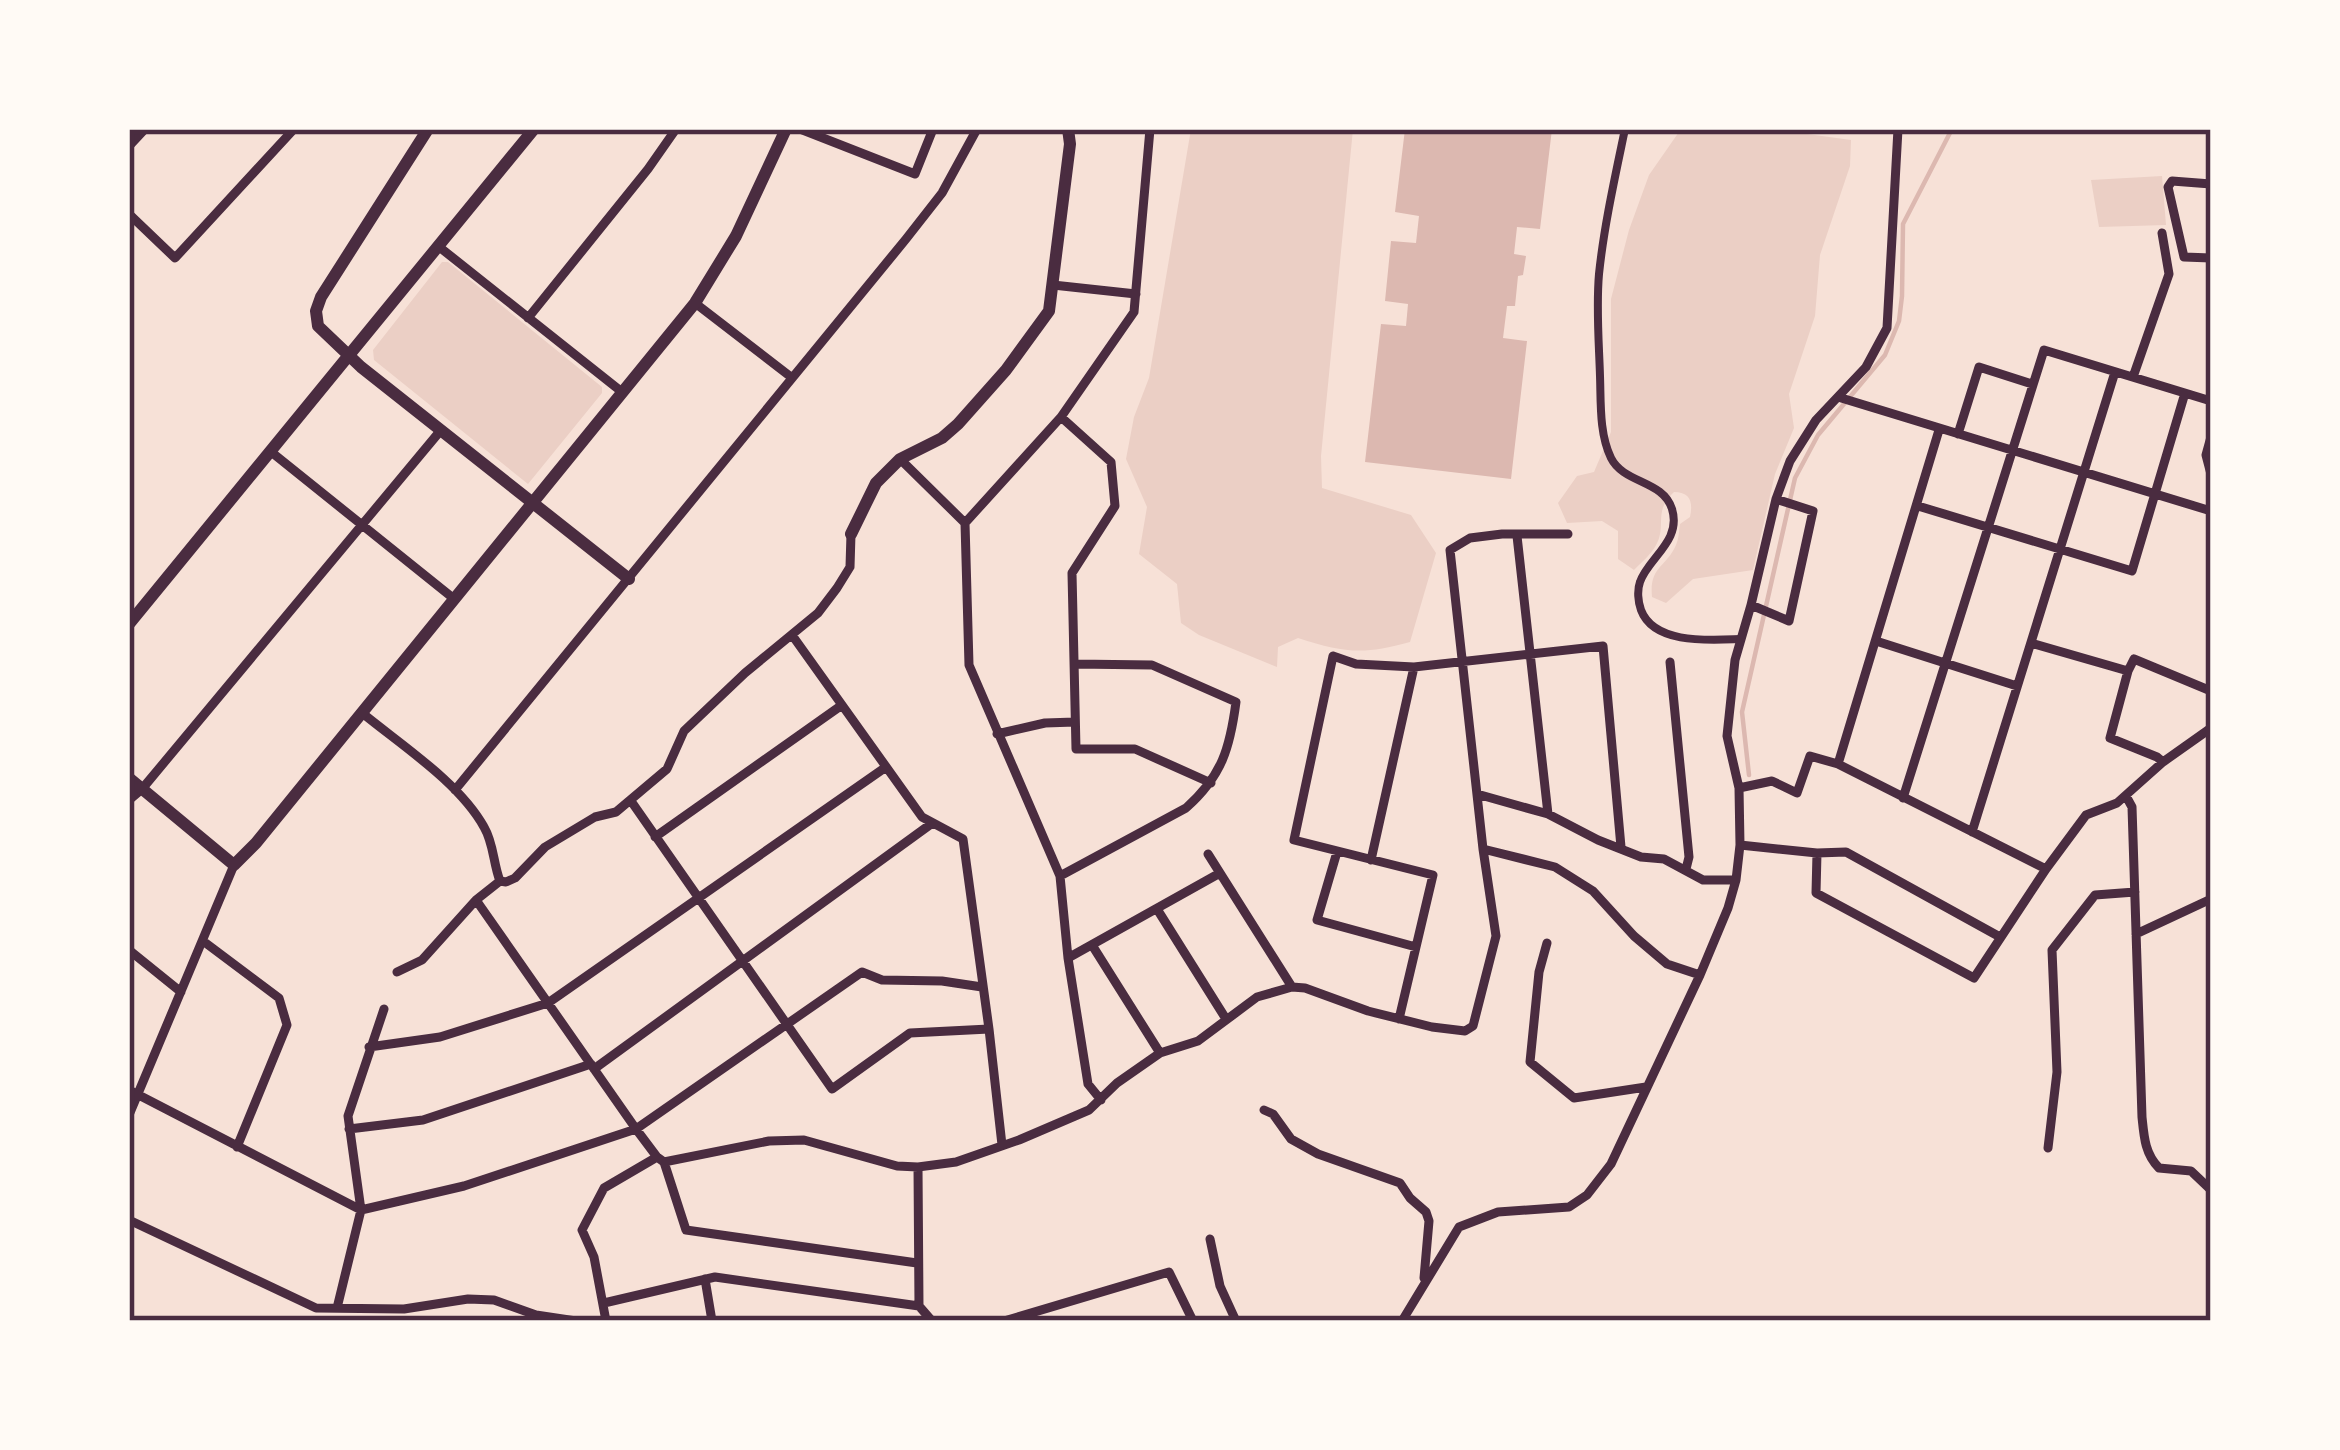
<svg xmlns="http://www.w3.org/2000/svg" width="2340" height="1450" viewBox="0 0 2340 1450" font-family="Arial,sans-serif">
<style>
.green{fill:#ebcfc5}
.water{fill:#dcb8b0}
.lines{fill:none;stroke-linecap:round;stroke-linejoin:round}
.stream{stroke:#dcb8b0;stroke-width:4.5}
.pedestrian{stroke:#4a2c40;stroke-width:8}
.minor{stroke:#4a2c40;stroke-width:9}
.tertiary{stroke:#4a2c40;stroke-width:12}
.neatline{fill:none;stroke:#4a2c40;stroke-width:4.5}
</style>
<rect width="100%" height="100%" fill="#f7e1d7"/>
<path class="green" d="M1191,129H1353L1321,456L1322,488L1411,515L1436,553L1410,642C1363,655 1345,653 1298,638L1278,647L1277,667L1199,635L1181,623L1177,584L1139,554L1147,507L1126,459L1134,417L1149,378Z
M1681,129H1770L1851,140L1850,166L1820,255L1815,316L1789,394L1794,428L1775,474L1753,570L1693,579L1666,603L1652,597C1649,566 1666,568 1676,545C1679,538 1679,531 1680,524L1690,517C1693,503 1691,492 1674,492C1652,512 1668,526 1655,547C1650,555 1641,563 1634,570L1618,559V531L1602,521L1567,523L1558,503L1577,476L1594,472L1611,432V299L1629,230L1649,175Z
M2162,176L2166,225L2099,227L2091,180Z
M442,262H448L602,387V393L528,484L374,360L373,350Z"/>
<path class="water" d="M1405,129H1552L1540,229L1517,227L1514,254L1526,256L1523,275L1518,276L1515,306H1507L1503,338L1527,341L1511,479L1365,462L1381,324L1406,326L1408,304L1385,301L1391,241L1416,243L1419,216L1395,212Z"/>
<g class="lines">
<path class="stream" d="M1749,775L1742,712L1795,478L1818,435L1885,355L1899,321L1902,296L1903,224L1952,129"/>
<path class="pedestrian" d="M1625,129C1615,177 1604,226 1599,274C1596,308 1599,343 1600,376C1601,402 1599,433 1611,458C1624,484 1663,480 1672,509C1682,541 1648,558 1640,582C1637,590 1638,602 1641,610C1654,645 1711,640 1740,639"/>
<path class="minor" d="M800,129L915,174L933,129
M2211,184L2172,181L2168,187L2184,257L2211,258
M129,214L175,258L294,129
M438,246L622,392
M1053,285L1136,294
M695,303L791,377
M528,318L648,169L676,129
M2133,377L2169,274L2162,233
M1838,397L2211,511
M1061,417L1111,462L1115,506L1072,573L1076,749H1135L1211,783
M1958,434L1979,367L2032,384
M2211,437L2206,455L2211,474
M270,451L453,598
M900,459L965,523L969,665L1060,876L1068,958L1088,1084L1101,1100
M1918,506L2132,571L2185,393
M965,523L1061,417L1134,312L1150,129
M1517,536L1548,814
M1751,605L1789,621L1813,511L1776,499
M792,635L922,817L963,839L989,1029L1002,1145
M1876,641L2017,686
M2031,643L2128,671L2110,738L2157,757L2163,762
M1670,662L1689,857L1686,869
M2128,671L2134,659L2211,691
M361,712C401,745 459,782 484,827C494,844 493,863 500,881
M997,734L1045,723L1075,722
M1838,764L1939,430
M1739,788L1772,781L1797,793L1810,756L1838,764L2046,869
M455,790L906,239L942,193L977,129
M1477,794L1548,814L1598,840L1641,857L1664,859L1703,880H1736
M2126,796L2132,807L2142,1117C2144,1137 2145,1154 2159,1168L2191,1171L2211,1190
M1903,798L2044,350L2211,401
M129,800L142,789L441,430
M631,801L832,1089L910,1033L989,1029
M1972,832L2115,372
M655,837L842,705
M1740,845L1817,853L1846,852L2000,937
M1483,849L1555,867L1593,891L1634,936L1667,964L1700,975
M1337,852L1317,920L1416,947
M1817,853L1816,893L1974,978L2046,869L2086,815L2117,803L2163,762L2211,728
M1208,854L1292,987
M1371,860L1414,667L1603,646L1621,847
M1060,876L1186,808C1222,776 1230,748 1236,702L1152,665L1075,664
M476,900L636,1129L657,1157L664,1162L686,1230L917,1263
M1157,909L1226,1019
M2136,934L2211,899
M203,941L279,998L287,1025L237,1147
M1547,943L1539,972L1530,1062L1574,1098L1646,1087
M1092,945L1160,1053
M129,950L181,992
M1068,958L1220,873
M397,972L422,960L476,900L500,881L506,882L515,878L545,847L595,817L616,812L667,769L684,731L745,673L818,613L837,588L850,567L851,534
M1399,1019L1433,875L1294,840L1333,656L1356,664L1414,667
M369,1047L440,1037L548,1003L886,767
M594,1069L931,824
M129,1090L361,1210L464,1186L636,1129L862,972L882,980L942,981L982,987
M1264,1110L1273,1114L1291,1139L1318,1154L1400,1183L1410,1198L1426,1212L1429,1221L1424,1278
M129,1115L234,865
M349,1129L423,1120L591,1064
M2048,1148L2057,1072L2052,950L2095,895L2135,892
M664,1162L769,1141L804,1140L897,1166L918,1167L956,1162L1019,1140L1089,1110L1117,1083L1160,1053L1198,1041L1257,997L1292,987L1305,988L1368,1011L1432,1027L1465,1031L1473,1026L1496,936L1483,849L1450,550L1470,538L1502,534H1568
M918,1167L919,1306L932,1321
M129,1220L316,1308L404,1309L468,1299L494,1300L536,1315L576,1321
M1210,1239L1220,1286L1236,1321
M705,1279L712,1321
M604,1303L715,1277L919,1306
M337,1308L361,1210L348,1116L384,1009
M606,1321L594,1257L582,1230L604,1188L657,1157
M1004,1321L1169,1272L1193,1321
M1402,1321L1459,1227L1498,1212L1569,1207L1587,1195L1611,1164L1700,975L1728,908L1736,880L1740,845L1739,788L1727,736L1735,660L1751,605L1776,499L1790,461L1816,420L1866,367L1887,328L1898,129"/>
<path class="tertiary" d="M428,129L321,297L316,311L318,326L361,367L629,579
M129,144L143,129
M851,534L876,483L900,459L942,438L958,424L1006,370L1049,311L1070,144L1068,129
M129,624L534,129
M129,778L234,865L256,843L695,303L736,236L786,129"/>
</g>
<rect width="2340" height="1450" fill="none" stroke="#fffaf5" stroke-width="264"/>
<rect x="132" y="132" width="2076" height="1186" class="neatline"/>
</svg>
